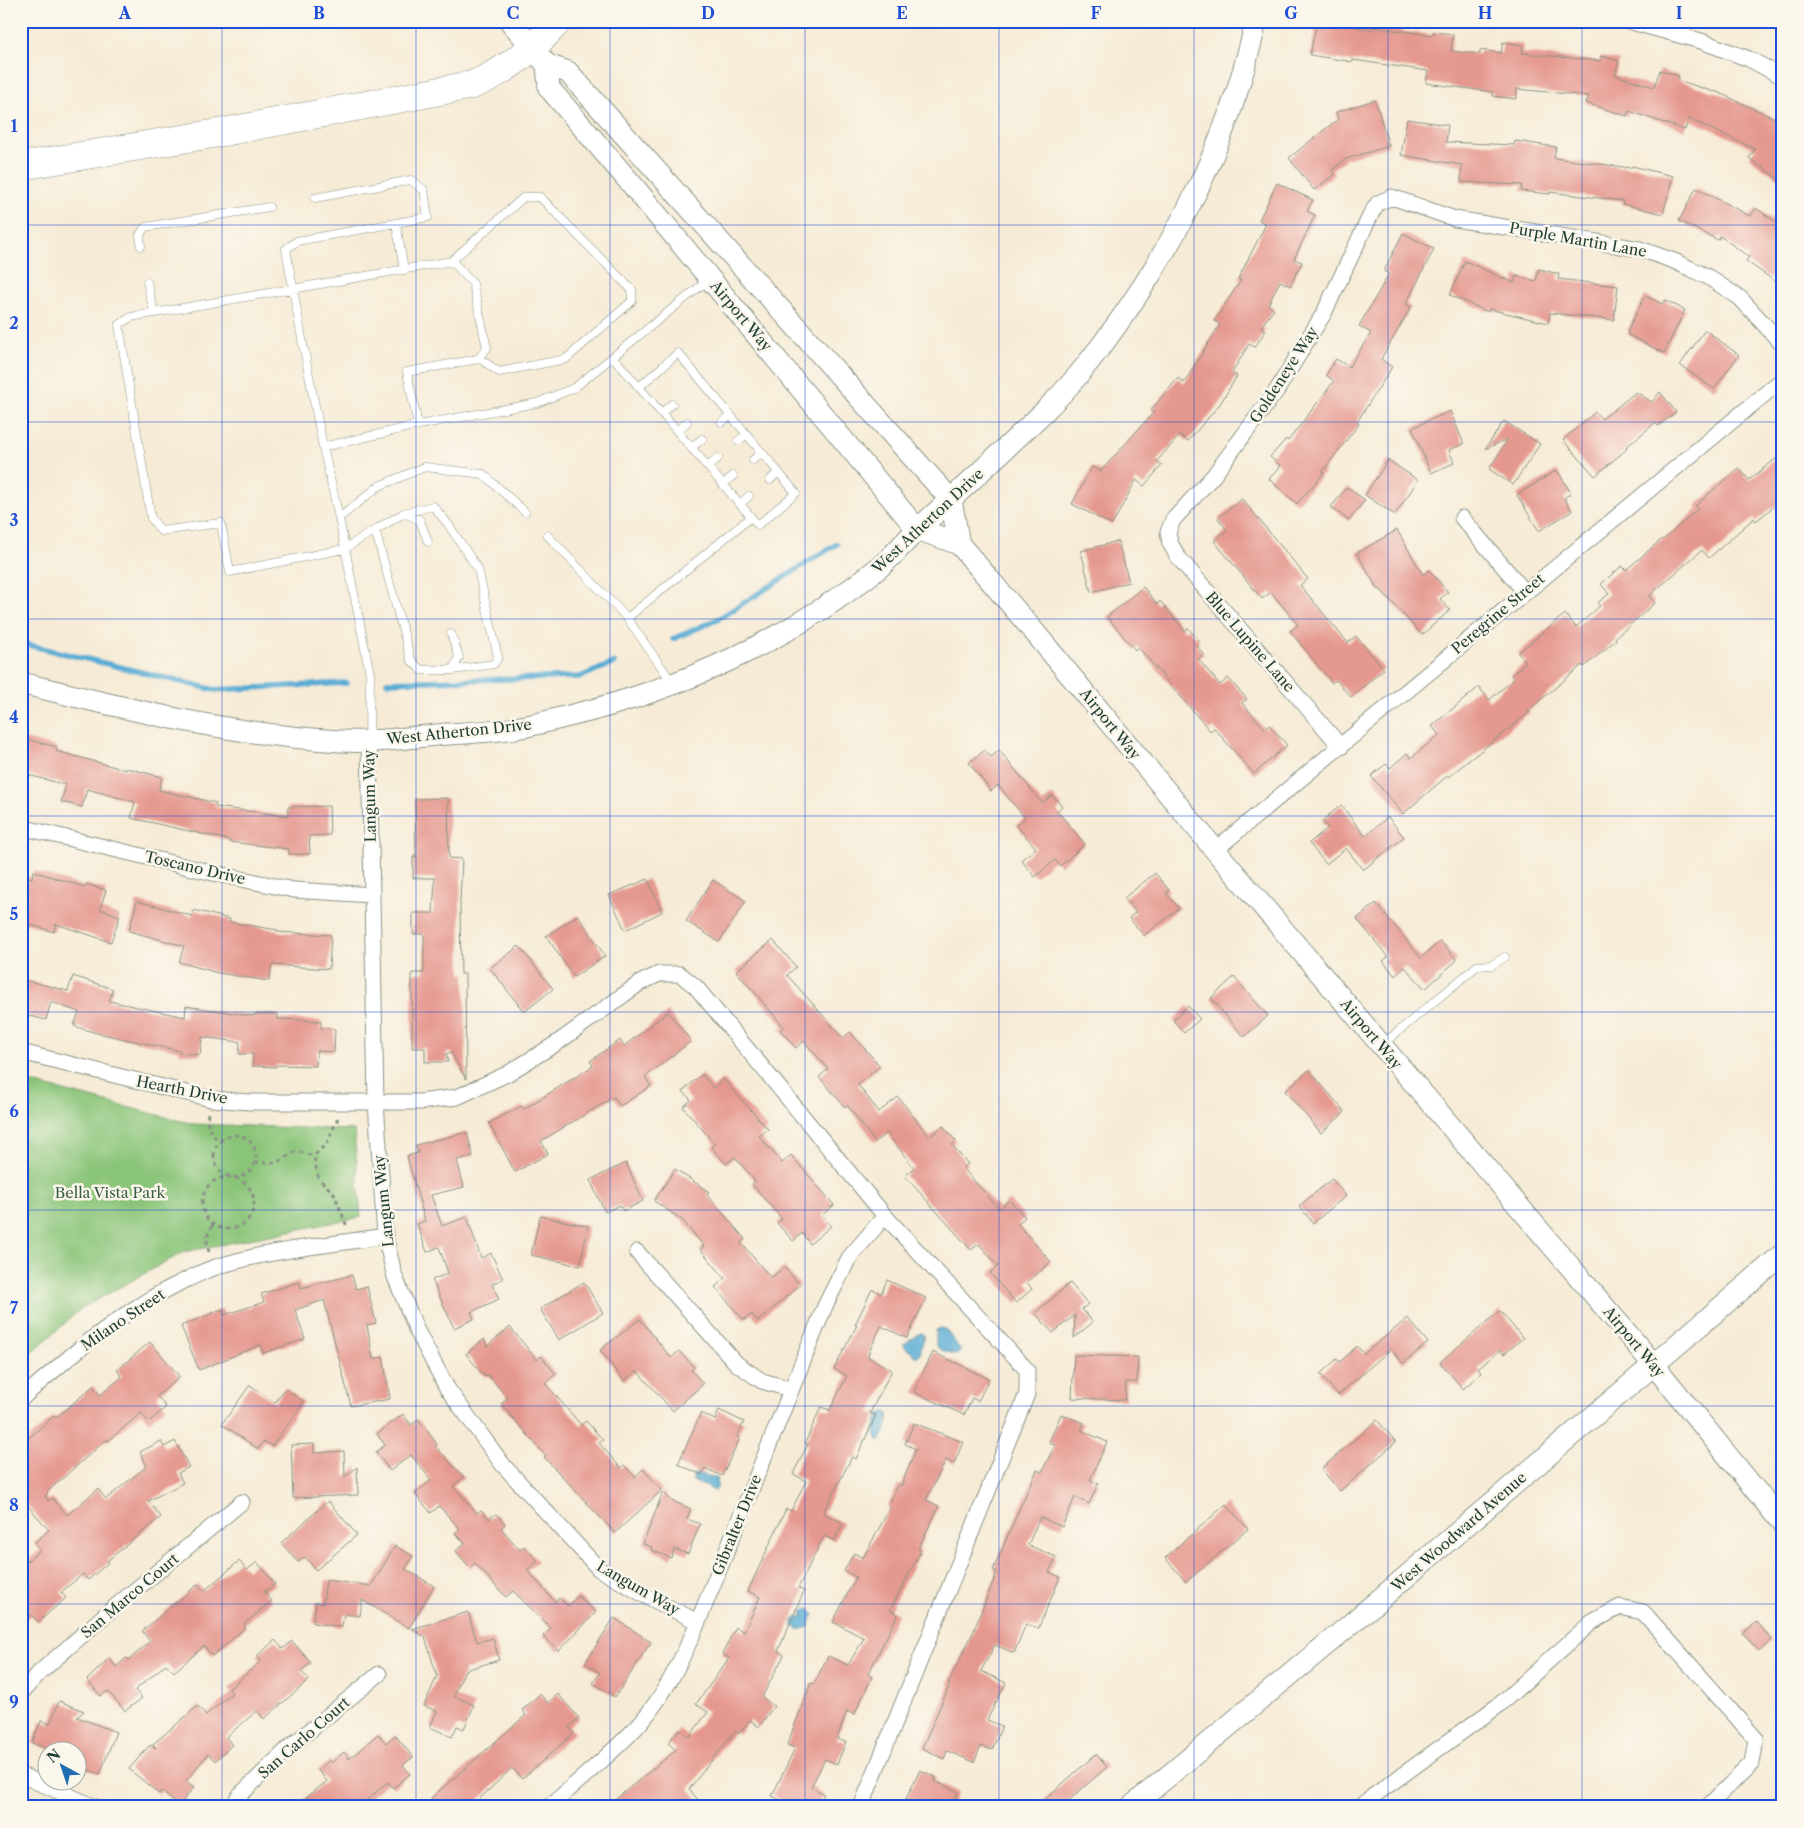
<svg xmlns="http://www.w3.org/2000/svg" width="1804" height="1828" viewBox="0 0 1804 1828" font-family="'Libre Caslon Text',serif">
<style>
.green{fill:#89c478;stroke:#548056}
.water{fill:#58acd4;stroke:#3c7484}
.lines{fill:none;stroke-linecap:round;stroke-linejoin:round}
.stream{stroke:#58acd4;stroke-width:5.5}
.building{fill:#e5988f}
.lane-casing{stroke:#8a9485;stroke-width:9}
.street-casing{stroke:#8a9485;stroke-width:17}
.secondary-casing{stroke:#8a9485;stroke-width:23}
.highway-casing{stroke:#8a9485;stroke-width:29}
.path{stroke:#8a9485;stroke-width:3;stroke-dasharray:4 4;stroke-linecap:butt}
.lane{stroke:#fff;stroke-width:8}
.street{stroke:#fff;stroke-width:15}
.secondary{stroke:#fff;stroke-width:21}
.highway{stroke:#fff;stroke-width:28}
.grid{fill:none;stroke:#1d4ed8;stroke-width:1;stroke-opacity:0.55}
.labels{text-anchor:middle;stroke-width:5;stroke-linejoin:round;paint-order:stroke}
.street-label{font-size:15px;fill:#1f3d34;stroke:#fbf7ec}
.park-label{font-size:15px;fill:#3a5f45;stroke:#fbf7ec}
.neatline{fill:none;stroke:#1d4ed8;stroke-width:2}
.grid-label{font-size:16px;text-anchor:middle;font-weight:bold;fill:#1d4ed8}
</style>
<rect width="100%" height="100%" fill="#fbf7ec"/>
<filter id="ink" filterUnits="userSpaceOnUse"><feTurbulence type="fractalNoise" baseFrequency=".02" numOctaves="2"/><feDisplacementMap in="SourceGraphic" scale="10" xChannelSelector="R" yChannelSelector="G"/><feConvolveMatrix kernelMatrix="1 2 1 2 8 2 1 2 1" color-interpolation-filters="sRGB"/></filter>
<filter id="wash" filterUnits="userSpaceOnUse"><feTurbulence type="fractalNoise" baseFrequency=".0096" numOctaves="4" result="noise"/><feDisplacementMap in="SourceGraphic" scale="20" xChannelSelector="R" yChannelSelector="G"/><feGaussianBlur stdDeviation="1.12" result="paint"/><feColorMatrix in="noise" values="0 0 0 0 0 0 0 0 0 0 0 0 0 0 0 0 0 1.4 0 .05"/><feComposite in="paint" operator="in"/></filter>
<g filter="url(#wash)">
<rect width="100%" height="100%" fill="#f6ebd6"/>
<path class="green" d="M21,1080L193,1124L354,1130L361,1217L184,1252L82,1308L21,1362Z"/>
<path class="water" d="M939,1328L945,1329L960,1349V1352L957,1355L941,1350L936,1346V1330Z
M920,1333L923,1334C925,1341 920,1347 921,1353L917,1357L905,1347L903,1344Z
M885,1412L888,1413C890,1421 885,1436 879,1441C872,1433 875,1423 879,1414Z
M696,1473L717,1478L718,1485L715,1491L693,1481V1475Z
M805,1609H810L814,1615L810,1620L809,1627L799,1630L793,1626V1620L796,1617L803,1616L802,1611Z"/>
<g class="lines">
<path class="stream" d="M673,639L718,619L837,544
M21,643L215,690L347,683
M387,682L580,677L614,663"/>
</g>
<g id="blocks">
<path class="building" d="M1317,21H1325L1372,30V27L1432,35L1433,32L1453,34L1451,51L1480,54V50L1501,53L1503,42L1523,45L1522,53L1600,61L1601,56L1619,61L1615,75L1654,87L1660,70L1679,76L1678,80L1714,92L1715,91L1783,122V182L1749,158L1755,149L1689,119L1685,130L1629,111L1627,116L1586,103L1589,96L1517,89L1516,99L1493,96V92L1426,83L1428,71L1353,60V62L1310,55Z
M1375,100L1389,146L1346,159L1332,170L1335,174L1314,190L1289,158L1338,119L1336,112Z
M1407,119L1448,125L1446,142L1514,145L1515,141L1556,147L1554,158L1631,168L1632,166L1673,176L1663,214L1622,204L1623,201L1550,192V194L1521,191L1522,185L1461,182L1462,165L1401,155Z
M1277,183L1313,200L1307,211L1315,215L1294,259L1302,262L1290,286L1280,281L1268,305L1274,309L1261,327L1266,330L1255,347L1249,344L1232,373L1237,376L1220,404L1188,441L1180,435L1157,461L1162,465L1144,486L1136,480L1112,525L1072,504L1092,467L1101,471L1154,412L1151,410L1178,378L1184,383L1220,324L1214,321L1241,280L1238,279L1266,224L1259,220Z
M1696,188L1750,216L1756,208L1783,227V287L1746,261L1749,257L1720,236L1718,240L1679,221Z
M1403,233L1434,249L1406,304L1411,307L1381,359L1392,367L1357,422L1359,424L1323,471L1324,473L1297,504L1269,479L1281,466L1270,457L1286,439L1288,441L1334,381L1326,375L1336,359L1349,367L1371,333L1359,326L1389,274L1384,271Z
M1465,261L1514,283L1516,276L1536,281L1539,269L1559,274L1558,279L1618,286L1614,320L1550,313L1548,323L1489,309L1488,312L1450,295Z
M1645,296L1663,304L1665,300L1685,310L1664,353L1628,335V329Z
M1705,330L1739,355L1714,389L1680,365Z
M1636,392L1652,402L1660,392L1676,412L1658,426L1655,423L1626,447L1627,449L1595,476L1563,440L1595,412L1602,419Z
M1450,411L1464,444L1449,450L1454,463L1431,473L1412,428Z
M1504,421L1540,444L1513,485L1489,469L1508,439L1485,449Z
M1783,453V499L1756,521L1754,518L1709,558L1702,550L1649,596L1655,603L1615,638L1616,640L1584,667L1582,665L1528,711L1530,712L1448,777L1447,776L1403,814L1371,776L1386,764L1390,768L1407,753L1411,758L1439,735L1432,726L1479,687L1489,700L1514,679L1511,675L1526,662L1518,653L1565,614L1576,627L1600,606L1597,603L1609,594L1601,584L1622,566L1626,570L1662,539L1663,540L1698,509L1695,506L1739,468L1749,480Z
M1388,460L1418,480L1395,515L1365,495Z
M1557,470L1571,493L1564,498L1572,511L1539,531L1517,495Z
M1347,487L1365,500L1349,521L1331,507Z
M1242,499L1308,579L1300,585L1348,643L1356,636L1384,669L1351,697L1336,680L1332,683L1290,631L1298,625L1271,592L1262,599L1214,541L1227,530L1218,518Z
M1397,530L1423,575L1429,570L1448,592L1440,599L1450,610L1422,635L1380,589L1378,590L1357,553Z
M1118,541L1129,582L1091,592L1081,551Z
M1143,587L1157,604L1160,601L1185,631L1188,628L1200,641L1196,645L1204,654L1198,659L1220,685L1228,678L1247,699L1242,703L1265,729L1269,725L1287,745L1254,774L1214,728L1210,731L1138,647L1135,650L1107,617Z
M21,738L57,747L56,751L126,770L127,768L162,777L159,790L216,803L215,807L288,816V807L329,806L330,835L309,836L310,854H289V849L229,842V840L131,818L135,802L87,789L82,807L61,802L66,785L21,773Z
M985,750L991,757L999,750L1042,803L1052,795L1062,806L1057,811L1085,844L1060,866L1055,860L1035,877L1021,860L1036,848L1016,825L1025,818L998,785L991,791L969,763Z
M448,798L449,858L462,859L460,903L461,974H465L466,1079L451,1052L446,1054L448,1062H425V1048H412V973H424V934H413V913H433L435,878H413V857H416L415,799Z
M1341,805L1365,836L1388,817L1404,837L1363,870L1346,848L1326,864L1309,843L1328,828L1322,821Z
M33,871L85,887L86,884L106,890L100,909L120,916L111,942L56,924L54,932L21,922V875L32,878Z
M1155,873L1169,890L1166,893L1179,908L1144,936L1129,918L1136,912L1124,898Z
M648,879L662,912L625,930L609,895Z
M713,880L746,901L719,942L686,921Z
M137,901L192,916L194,910L230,919L229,922L278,930V932L331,935L329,969L272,965L269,981L218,973L179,962L184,946L129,931Z
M1376,903L1421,958L1440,941L1457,960L1425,989L1405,967L1395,976L1383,961L1388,957L1357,919Z
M578,915L605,956L574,977L546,936Z
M773,940L796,967L787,975L843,1038L850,1032L880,1066L858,1085L879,1112L898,1097L930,1137L943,1126L956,1141L952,1145L968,1164L963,1168L999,1209L1009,1200L1025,1217L1018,1224L1051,1262L1027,1282L1032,1289L1016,1303L990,1273L998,1266L979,1244L971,1250L905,1176L914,1168L887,1133L875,1142L847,1105L845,1107L819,1077L828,1069L804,1041L796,1048L780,1030L784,1027L736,971Z
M519,946L553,989L524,1012L490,968Z
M73,976L113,989L109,1001L185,1017L186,1006L254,1016V1014H278V1019L321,1021V1028L335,1029L334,1052L317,1051L316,1066L276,1065V1067L252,1066L253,1054H239L240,1042L202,1037L200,1055L179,1053L180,1051L93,1032L74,1026L79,1012L51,1002L46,1020L21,1014V979L68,991Z
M1234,977L1268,1016L1244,1037L1211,998Z
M1188,1006L1200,1019L1184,1033L1173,1020Z
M668,1012L691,1041L645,1077L651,1086L620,1106L614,1097L541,1141L548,1154L515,1172L489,1123L522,1106L524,1109L593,1066L590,1061L620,1040L624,1046Z
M1309,1070L1345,1112L1321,1133L1285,1091Z
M702,1074L713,1088L723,1079L768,1129L759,1136L782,1163L791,1155L834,1205L822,1215L831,1226L810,1244L802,1233L793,1241L777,1223L782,1219L752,1184L755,1181L735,1157L726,1164L711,1147L715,1144L683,1107L691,1100L683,1091Z
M467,1132L473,1156L457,1160L464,1187L431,1195L442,1226L467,1217L481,1258L491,1253L503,1279L492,1284L499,1299L471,1312L474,1319L454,1328L432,1280L448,1273L439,1247L427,1252L417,1224L425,1221L407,1156L418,1153L416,1145Z
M626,1163L643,1201L623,1211L620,1205L605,1212L590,1180Z
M675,1169L709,1192L707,1195L745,1239L741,1243L771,1278L784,1267L800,1285L758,1321L752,1314L744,1320L715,1287L725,1278L700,1249L704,1246L682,1220L654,1201Z
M1332,1179L1346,1196L1313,1223L1299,1206Z
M540,1216L588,1226L580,1266L531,1255Z
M352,1275L356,1289L367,1286L376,1323L367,1325L373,1359L383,1357L390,1399L351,1406L324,1300L295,1310L305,1339L263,1353L260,1345L199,1370L181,1326L222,1309L224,1315L264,1302L261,1294L299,1282L301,1288Z
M887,1280L926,1298L907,1338L881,1326L869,1352L868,1357L892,1370L870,1413L876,1415L856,1459L852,1457L823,1513L843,1523L834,1541L824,1536L798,1588L804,1591L778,1651L784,1655L762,1697L774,1706L759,1727L750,1720L739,1734L735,1731L689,1789L704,1807H606L676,1750L668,1743L679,1729L689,1737L708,1712L696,1704L729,1658L722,1654L736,1627L744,1632L760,1597L748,1591L786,1509L791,1511L806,1481L793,1474L808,1444L805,1443L821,1407L830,1410L847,1376L834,1369L857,1325H855L872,1289L881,1294Z
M584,1282L603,1313L559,1340L540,1309Z
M1070,1283L1088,1304L1082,1309L1093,1322L1074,1338L1075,1315L1053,1333L1035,1313Z
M1500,1311L1523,1338L1504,1354L1500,1350L1478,1369L1481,1373L1463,1389L1440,1362Z
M1408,1318L1428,1343L1403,1363L1391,1349L1338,1395L1320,1374L1337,1359L1340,1362L1357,1346L1364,1354Z
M640,1319L671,1358L679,1351L694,1367L691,1370L703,1384L673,1411L637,1371L624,1381L600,1350Z
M510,1327L537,1360L541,1356L556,1374L545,1383L581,1425L586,1421L603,1440L599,1443L621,1468L624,1465L635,1477L643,1469L662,1490L615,1533L544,1457L546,1456L501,1404L508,1398L488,1375L485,1377L466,1354L484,1339L487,1346Z
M150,1342L180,1377L157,1396L166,1407L149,1422L141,1413L108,1441L106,1440L47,1492L48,1493L45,1496L48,1501L52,1498L67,1515L98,1489L106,1499L147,1466L140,1452L161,1441L164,1447L175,1441L189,1467L178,1473L183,1483L148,1501L161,1517L107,1561L109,1562L88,1580L83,1574L61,1592L66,1598L38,1622L31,1615L21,1623V1566L40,1550L34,1543L49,1530L21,1498V1445L54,1416L56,1418L93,1386L100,1395L122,1377L117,1370Z
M933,1352L989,1379L978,1401L972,1398L964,1415L914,1392Z
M1074,1355L1138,1357L1137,1382H1126L1125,1400L1072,1398Z
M250,1385L275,1403L285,1388L304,1402L272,1446L264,1441L258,1449L222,1424Z
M719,1410L744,1422L737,1437L740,1438L722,1476L705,1468L702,1475L678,1464L701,1413L715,1420Z
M403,1414L411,1425L418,1419L437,1444L435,1446L464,1477L453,1486L477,1513L481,1510L489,1519L496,1514L505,1524L501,1528L520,1550L524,1546L538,1561L527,1570L555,1602L559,1598L568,1606L578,1596L596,1612L559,1651L543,1636L551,1628L513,1591L506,1597L475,1563L470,1568L456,1551L465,1543L455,1533L460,1529L439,1506L431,1513L415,1494L431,1480L411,1455L390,1471L376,1452L385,1445L377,1434Z
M1061,1414L1084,1423L1081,1430L1107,1442L1090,1480L1098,1484L1089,1504L1075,1497L1062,1527L1040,1517L1028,1545L1056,1557L1049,1572L1060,1577L1038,1629L1026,1624L1014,1653L995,1645L981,1671L1006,1683L987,1720L1002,1726L992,1750L981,1746L974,1762L947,1751L944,1759L922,1748L950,1684L948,1683L972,1635L997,1572L993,1570L1018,1512L1037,1470L1042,1472L1055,1445L1049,1442Z
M1377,1420L1396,1442L1340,1491L1321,1469Z
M914,1423L963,1442L954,1464L946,1460L926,1500L939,1506L918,1549L921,1551L890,1610L898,1614L868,1674L872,1677L854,1715L847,1711L837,1739L846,1742L837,1764L825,1759L811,1787L824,1794L818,1807H796L772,1796L795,1748L787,1745L811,1683L814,1684L828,1656L848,1665L864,1638L833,1622L856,1577L844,1571L854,1553L863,1558L890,1508L888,1506L898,1484L901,1486L916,1449L905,1444Z
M314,1444V1453L344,1451L345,1477L357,1467L358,1495L293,1498L291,1445Z
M663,1492L672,1501L691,1509L687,1519L700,1524L688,1554L674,1549L671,1558L651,1550L652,1547L643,1544Z
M328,1501L357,1535L316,1570L305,1557L298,1562L281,1543Z
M1226,1504L1248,1529L1186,1582L1165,1558Z
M395,1546L413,1556L405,1569L434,1586L409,1628L362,1600L360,1616L344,1614L342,1627L313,1623L316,1602L323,1604L326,1580L371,1586Z
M239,1561L247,1570L257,1562L275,1584L264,1592L272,1601L244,1624L246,1627L212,1656L204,1646L174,1672L166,1664L135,1690L142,1698L125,1711L108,1691L101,1696L87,1680L109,1658L116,1667L126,1658L129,1660L150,1641L142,1631L198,1584L204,1591Z
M468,1612L477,1642L493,1638L499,1660L465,1670L454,1696L474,1705L464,1729L457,1726L452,1737L430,1727L437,1711L424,1706L437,1676L425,1637L412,1629Z
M614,1618L651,1642L615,1697L593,1683L600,1673L585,1663Z
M1757,1622L1772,1640L1759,1651L1743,1633Z
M275,1640L283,1649L292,1641L311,1663L301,1671L309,1680L264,1719L257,1711L226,1737L232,1745L215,1761L208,1754L186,1781L194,1787L179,1806L161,1791L159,1794L129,1769L150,1745L156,1748L153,1744L198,1706L206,1715L232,1693L229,1689L261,1661L257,1656Z
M540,1694L548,1703L558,1694L579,1718L569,1727L574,1733L522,1779L512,1768L471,1807H439L431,1798L526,1715L522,1710Z
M59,1701L84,1711L77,1717L116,1732L100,1774L78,1766V1750H51L32,1743L41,1721L50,1724Z
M378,1734L386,1743L395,1735L413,1757L403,1765L410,1774L393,1788L388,1782L358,1807H295L327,1781L318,1770L330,1760L331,1763L344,1752L349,1759Z
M1096,1754L1107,1767L1061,1807H1036Z
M920,1770L936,1777L935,1781L958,1792L951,1807H902Z"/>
</g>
</g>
<g filter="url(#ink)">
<use href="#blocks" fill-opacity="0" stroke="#8a9485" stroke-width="1"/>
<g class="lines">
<g class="lane-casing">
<path id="lane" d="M315,198L411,180L424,190L428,217L396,223
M141,246L140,235L145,227L269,207
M450,262L524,197H540L632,290V301L566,359L499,372L479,358
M147,282L154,313
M613,357L758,525L796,493L678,353L639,387
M661,413L672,404
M722,422L730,416
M418,425L407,372L478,359L487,348L473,284L452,261L131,317L119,325L151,518L161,531L221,523L230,572L344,549L375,530L411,660L421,670H453L459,657L451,634
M677,431L687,422
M738,441L746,435
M323,447L302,339L286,249L297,241L396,223L404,270
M691,448L702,439
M753,460L761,453
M708,467L718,458
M770,480L778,472
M723,484L733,476
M740,504L749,496
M404,513L433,506L448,524L478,569L498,657L494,664L453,670
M339,518L379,486L425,467L483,474L525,512
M375,530L404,513L420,520L428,542
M547,535L627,618L672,682
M627,618L751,517
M369,740L370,674L339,518L323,447L418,425L537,403L574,388L708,280
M1383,1044L1477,966L1492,965L1505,957"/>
</g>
<g class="street-casing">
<path id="street" d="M1628,21L1701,41L1749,59L1783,77
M1462,518L1525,592
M369,742L376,1102L385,1236L395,1277L417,1331L447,1388L503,1465L599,1569L644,1595L698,1622
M1341,747L1178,557L1170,543L1168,532L1173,520L1214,475L1277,390L1324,313L1372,212L1378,203L1392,197L1455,219L1640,249L1674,261L1708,277L1740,298L1783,345
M21,827L213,873L294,890L372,895
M1215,850L1783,379
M21,1052L211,1099L250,1102H420L457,1097L507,1074L557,1043L640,983L659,974H680L696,987L885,1216L1027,1370V1394L861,1807
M637,1252L737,1364L762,1381L790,1389
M21,1399C73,1353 125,1308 188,1279C197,1275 206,1270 216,1267C268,1250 330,1245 385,1236
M21,1693L39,1673L105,1615L242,1502
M21,1775L95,1807
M232,1807L240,1795L291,1746L379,1674
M549,1807C576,1783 604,1760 629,1735C661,1704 681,1662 698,1622L825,1306L849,1258L885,1216
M1361,1807L1372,1797L1499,1705L1592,1622L1620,1607L1643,1612L1756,1739L1752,1763L1707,1807"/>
</g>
<g class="secondary-casing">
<path id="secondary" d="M510,21L547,65L568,72L951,500L959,544
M547,65L549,88L634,187L917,529L959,544L1031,628L1215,850L1654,1365L1783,1524
M21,683C126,709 232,735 341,741C373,743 404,738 436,735C462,733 489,732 515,728C533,726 551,720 569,716C681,689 791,639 881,566C895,554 907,539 920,527C946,504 971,481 996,457C1025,430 1055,403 1080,373C1163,271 1228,150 1256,21
M1131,1807L1345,1629L1783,1254"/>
</g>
<g class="highway-casing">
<path id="highway" d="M21,166L218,133L472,85C507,71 534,49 558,21"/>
</g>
<path class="path" d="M208,1113C206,1127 210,1133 221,1142
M338,1118L327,1143L314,1156L317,1174L322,1182L334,1193L347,1227
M214 1156a21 21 0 1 1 42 0a21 21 0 1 1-42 0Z
M255,1162L276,1163L296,1151L314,1156
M202 1203a26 26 0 1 1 52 0a26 26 0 1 1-52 0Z
M209,1252C206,1240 206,1235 213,1225"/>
<use href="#lane" class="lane"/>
<use href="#street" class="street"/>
<use href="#secondary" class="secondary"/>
<use href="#highway" class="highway"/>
</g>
</g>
<path class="grid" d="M222,21V1807M416,21V1807M610,21V1807M805,21V1807M999,21V1807M1194,21V1807M1388,21V1807M1582,21V1807M21,225H1783M21,422H1783M21,619H1783M21,816H1783M21,1012H1783M21,1210H1783M21,1406H1783M21,1604H1783"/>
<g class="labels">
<g class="street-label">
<text transform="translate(1578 240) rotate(10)" y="5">Purple Martin Lane</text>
<text transform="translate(741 316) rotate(50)" y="5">Airport Way</text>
<text transform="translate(1284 375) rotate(-57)" y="5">Goldeneye Way</text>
<text transform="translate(928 521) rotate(-43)" y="5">West Atherton Drive</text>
<text transform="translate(1498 614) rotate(-40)" y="5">Peregrine Street</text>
<text transform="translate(1250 642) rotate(49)" y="5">Blue Lupine Lane</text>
<text transform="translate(1110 724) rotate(51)" y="5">Airport Way</text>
<text transform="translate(459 732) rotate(-6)" y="5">West Atherton Drive</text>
<text transform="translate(370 796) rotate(-91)" y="5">Langum Way</text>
<text transform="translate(195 868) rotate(13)" y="5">Toscano Drive</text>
<text transform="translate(1371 1034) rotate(50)" y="5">Airport Way</text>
<text transform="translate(182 1090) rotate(11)" y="5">Hearth Drive</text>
<text transform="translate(384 1201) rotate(-96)" y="5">Langum Way</text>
<text transform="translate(123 1320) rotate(-34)" y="5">Milano Street</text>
<text transform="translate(1634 1342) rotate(50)" y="5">Airport Way</text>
<text transform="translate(737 1525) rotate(-68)" y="5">Gibralter Drive</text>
<text transform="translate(1459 1532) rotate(-41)" y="5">West Woodward Avenue</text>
<text transform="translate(638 1588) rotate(30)" y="5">Langum Way</text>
<text transform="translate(130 1596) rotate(-40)" y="5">San Marco Court</text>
<text transform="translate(304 1738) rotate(-41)" y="5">San Carlo Court</text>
</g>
<g class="park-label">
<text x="110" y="1198">Bella Vista Park</text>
</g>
</g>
<rect width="1804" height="1828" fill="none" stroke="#fbf7ec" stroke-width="55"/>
<g transform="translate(62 1766) rotate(320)"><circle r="24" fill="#fbf7ec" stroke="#a3ada2"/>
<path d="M0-4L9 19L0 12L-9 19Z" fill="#1f6fb2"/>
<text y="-8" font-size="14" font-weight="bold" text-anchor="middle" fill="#1f3d34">N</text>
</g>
<rect x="28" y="28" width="1748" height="1772" class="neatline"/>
<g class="grid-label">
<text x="125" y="19">A</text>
<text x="319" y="19">B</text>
<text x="513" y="19">C</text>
<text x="708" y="19">D</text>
<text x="902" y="19">E</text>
<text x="1096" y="19">F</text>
<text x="1291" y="19">G</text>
<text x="1485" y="19">H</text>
<text x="1679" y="19">I</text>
<text x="14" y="132">1</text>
<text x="14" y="329">2</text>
<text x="14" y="526">3</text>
<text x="14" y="723">4</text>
<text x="14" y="920">5</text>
<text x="14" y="1117">6</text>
<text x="14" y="1314">7</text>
<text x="14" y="1511">8</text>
<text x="14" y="1708">9</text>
</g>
</svg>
